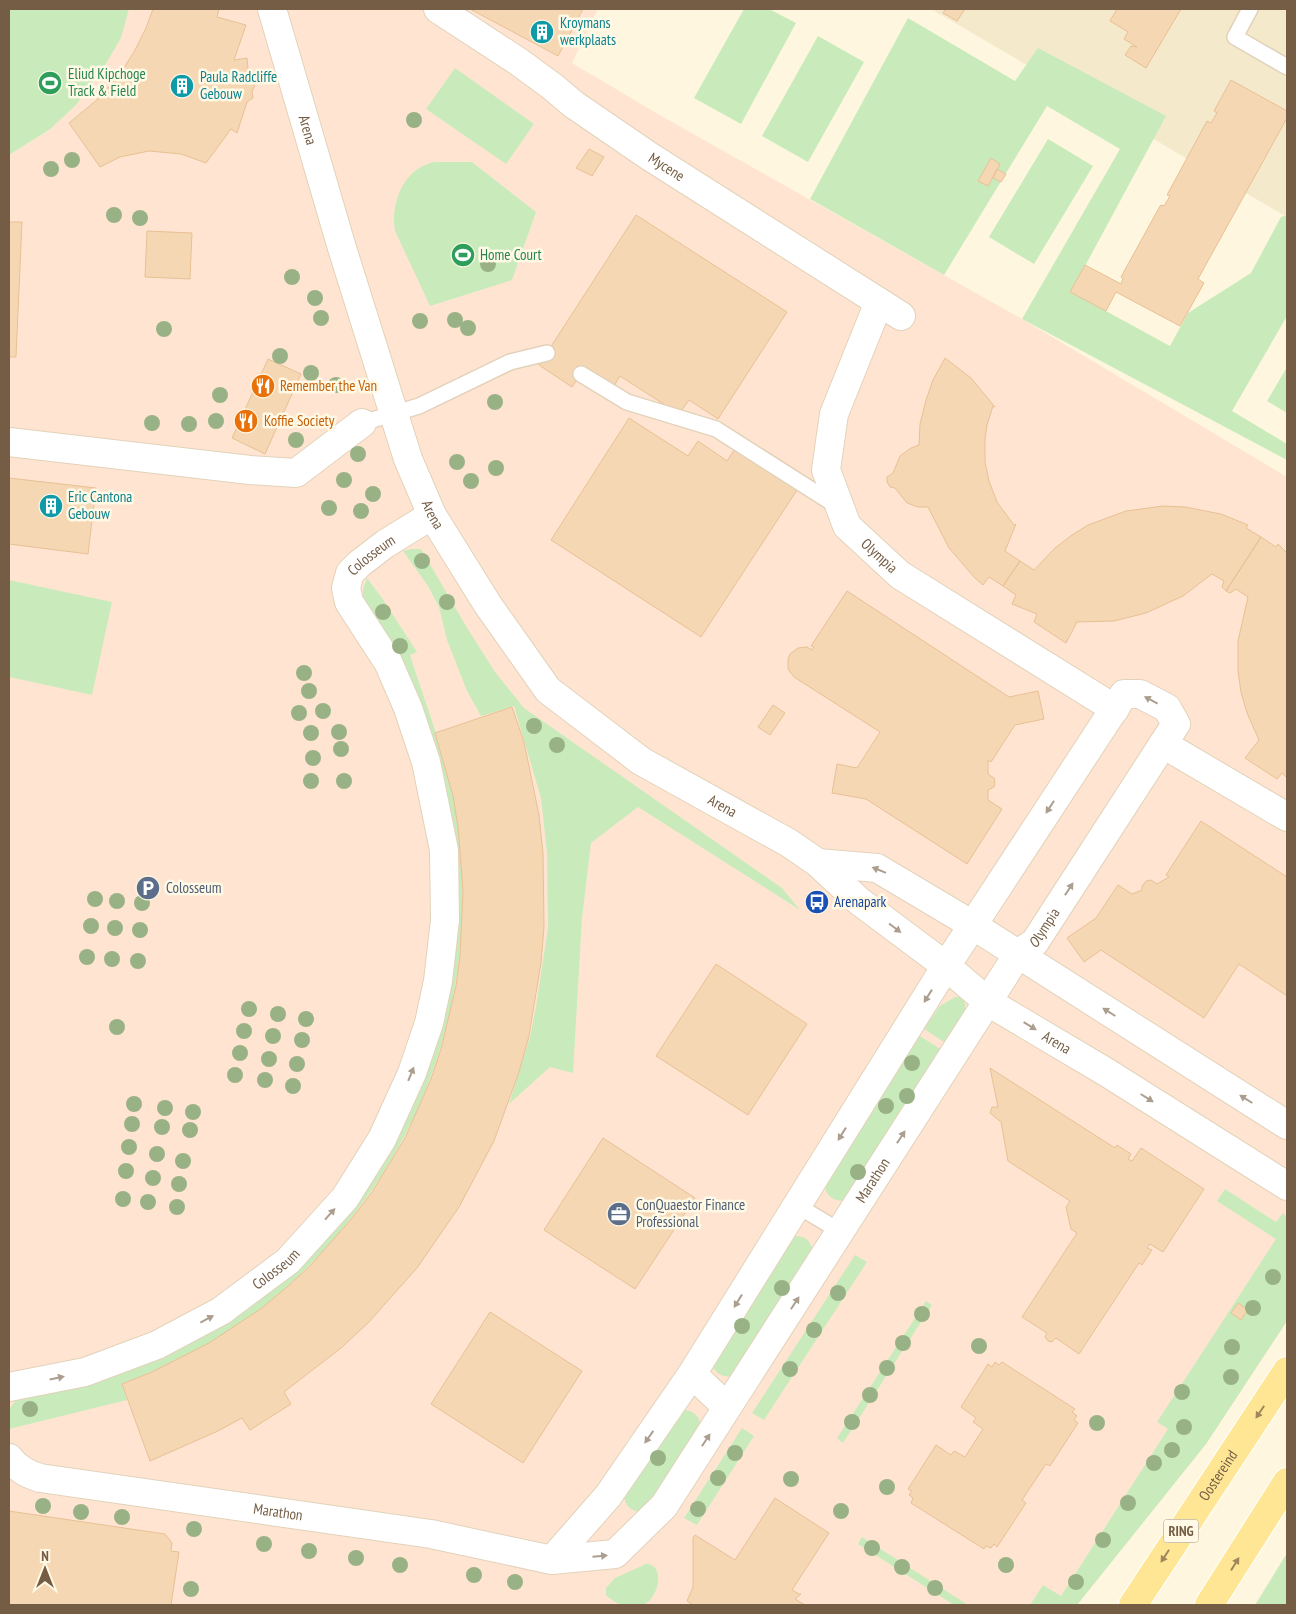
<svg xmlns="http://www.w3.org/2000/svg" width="1296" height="1614" viewBox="0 0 1296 1614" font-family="'PT Sans Narrow',sans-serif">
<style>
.residential{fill:#f5e9cc}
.commercial{fill:#ffe5d1}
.green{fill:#c9ebbc}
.building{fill:#f5d7b4;stroke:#e8c094}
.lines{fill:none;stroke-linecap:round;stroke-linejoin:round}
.lane-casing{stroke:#e2d2ba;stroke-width:18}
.street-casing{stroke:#e2d2ba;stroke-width:30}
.primary-casing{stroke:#fff;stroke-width:30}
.lane{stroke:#fff;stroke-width:15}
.street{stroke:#fff;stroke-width:28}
.primary{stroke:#ffe694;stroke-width:28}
.tree{fill:#99b285}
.oneway{fill:#ac9e8f}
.oneway2{fill:#9e865d}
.labels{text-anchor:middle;stroke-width:5;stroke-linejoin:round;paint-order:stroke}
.shield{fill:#fff9e6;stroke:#9e8c75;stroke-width:1}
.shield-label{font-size:14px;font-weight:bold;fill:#755d45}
.culture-label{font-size:15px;fill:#0d838f;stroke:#fff9e6;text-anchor:start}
.leisure-label{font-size:15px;fill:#27864d;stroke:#fff9e6;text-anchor:start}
.street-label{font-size:15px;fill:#755d45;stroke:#fff9e6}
.food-label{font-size:15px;fill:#c56008;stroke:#fff9e6;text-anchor:start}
.service-label{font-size:15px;fill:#4e5e75;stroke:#fff9e6;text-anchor:start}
.transit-label{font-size:15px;fill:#164399;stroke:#fff9e6;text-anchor:start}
</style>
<rect width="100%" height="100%" fill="#fef6de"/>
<path class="residential" d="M931,9H1287V217Z"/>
<path class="commercial" d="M128,9H598L572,63L663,117L1022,319L1287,477V1321L1206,1444L1077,1605H9V155L49,130L107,60L121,38Z"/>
<path class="green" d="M9,9H129L121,38L107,62L76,105L49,130L9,155Z
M744,9H769L796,23L741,124L694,98Z
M908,18L1015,81L1038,48L1166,116L1071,292L1170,346L1188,313L1251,273L1281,217L1287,215V316L1232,411L1287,444V460L1022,319L1120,149L1047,106L944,275L810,199Z
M818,36L864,62L808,162L762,136Z
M455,68L534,124L506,164L426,109Z
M1048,139L1093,166L1034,264L989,237Z
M435,162H472L536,212L512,280L430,306L395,231C390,203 404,167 435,162Z
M1287,367V413L1267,401Z
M411,549H421L466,626L495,672L524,708L782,888L800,910L638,807L591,843L582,918L573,1073L550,1067L509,1104L530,1037L536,1007L548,927L547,853L541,798L514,706L481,716L467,691L447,640L439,607L428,586L403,551Z
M367,578L382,598L417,652L410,655C428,712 452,770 459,830C476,982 434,1125 332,1241C297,1281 257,1315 210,1343C182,1359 152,1372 122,1384L127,1400L9,1429V1409L18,1398L117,1373L357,1199L456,908L363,601V589Z
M9,580L112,602L92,695L9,677Z
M955,997H960L964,1000L966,1010L950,1046L924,1029L940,1006Z
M920,1036L945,1052L845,1201C829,1201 821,1192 828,1177Z
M1225,1189L1276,1222L1283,1213L1287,1217V1321L1206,1444L1077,1605H1030L1043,1585L1061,1596L1168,1429L1157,1422L1276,1239L1217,1201Z
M796,1236C806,1236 811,1242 813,1251L733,1376C722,1378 714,1373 712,1363L791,1238Z
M855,1255L867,1262L764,1420L752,1413Z
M926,1301L932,1305L843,1443L837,1438Z
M683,1410C693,1410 699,1416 701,1425L652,1506L641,1512C630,1511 624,1505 624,1494Z
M742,1428L754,1436L697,1525L684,1518Z
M862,1537L968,1605H954L858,1544Z
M1287,1553V1605H1255Z
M646,1564C667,1564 658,1601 642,1605C639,1606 634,1605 630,1605C620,1605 613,1602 606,1595V1588L615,1578Z"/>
<path class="building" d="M153,9H219L217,17L246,25L234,60L247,58L249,79L256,82L252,92L253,98L247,102L237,133L231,129L206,163L181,154L149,151L120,157L100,167L69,123L98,99L122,71L135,50L146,28Z
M470,9H583L558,56Z
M946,9H965L957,21L943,13Z
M1117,9H1181L1146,68L1125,55L1131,46L1137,47L1124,39L1128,32L1110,21Z
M1231,80L1287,111V118L1198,279L1204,283L1180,326L1116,292L1106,311L1070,292L1085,265L1121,284L1123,278L1121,277L1160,206L1161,205L1164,206L1170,196L1167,195L1207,121L1211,123L1217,113L1214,111Z
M589,149L604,157L592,176L576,168Z
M991,158L1000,164L988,186L978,181Z
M997,169L1006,174L1001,182L993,178Z
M636,215L787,312L718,419L689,400L679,414L620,376L611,391L582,372L572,387L539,365Z
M9,222H22L16,357H9Z
M147,231L192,233L190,279L145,277Z
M945,358L971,378L995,407L993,406L987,425L985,439V462L989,481L997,502L1014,525L1016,524L1005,551L1020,561L1003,586L989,577L983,585L975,578L949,548L928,507H918L907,503L895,488L890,487L887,482V477L893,473L900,456L911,448L919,445L920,424L926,400L933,380Z
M268,359L301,374L265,454L232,438Z
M629,418L688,456L698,441L727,461L737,446L799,487L701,637L551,540Z
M9,478L96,488L88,554L9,544Z
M1163,506L1185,507L1221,514L1248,525L1246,528L1261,537L1226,591L1222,587L1224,581L1212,574L1183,596L1146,613L1114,621L1077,622L1066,643L1034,622L1037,614L1012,604L1016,595L1003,586L1020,561L1034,570L1055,548L1072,535L1088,525L1126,511Z
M1261,537L1276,547L1278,544L1287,553V778L1282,773L1277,779L1245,758L1259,740L1247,713L1241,692L1238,671V641L1248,597L1236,589L1230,593L1226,591Z
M847,591L1009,697L1038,691L1044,719L1015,725L991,762L988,760V774L994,778L995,782L994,787L988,790V800L1002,809L967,864L866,799L832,793L837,764L857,768L880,732L794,677L788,669V659L790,654L798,648L807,647L812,650L814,647L811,646Z
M773,705L785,713L770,735L758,727Z
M512,707L524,742L539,815L543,853L544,927L541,963L529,1036L519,1072L494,1141L459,1207L417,1268L368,1323L341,1348L284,1392L291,1404L250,1430L242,1418L218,1431L150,1461L122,1384L152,1372L209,1343L262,1308L287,1287L310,1266L353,1217L372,1192L405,1138L431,1079L441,1049L456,986L460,955L463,891L458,827L453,796L435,733Z
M1201,821L1287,877V996L1239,964L1204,1018L1101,950L1084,962L1067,938L1096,918L1118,885L1132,894L1142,890V886L1146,881L1151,880L1157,884L1169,877L1166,875Z
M716,964L807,1024L748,1115L656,1056Z
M990,1068L1115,1148L1117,1145L1131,1154L1128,1159L1132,1161L1141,1148L1204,1189L1163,1252L1150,1244L1147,1248L1152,1250L1142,1265L1139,1263L1079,1354L1056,1338L1052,1342L1048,1341L1045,1337L1047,1333L1022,1317L1077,1233L1071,1229L1066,1207L1070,1201L1008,1161L1001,1122L990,1113L992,1107H998Z
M603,1138L695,1198L635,1289L544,1230Z
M1238,1303L1248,1310L1241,1320L1231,1313Z
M490,1312L582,1371L523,1463L431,1404Z
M995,1362L999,1365L1002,1362L1075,1409L1072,1412L1077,1416L1074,1420L1078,1423L1050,1466L1046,1464L1022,1500L1026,1503L997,1547L994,1544L991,1548L986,1546L984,1549L911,1503L913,1498L909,1495L912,1491L908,1489L936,1445L951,1455L954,1451L965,1457L983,1429L973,1422L976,1418L961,1407L988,1364L992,1367Z
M775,1498L829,1533L792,1590L799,1594H801L795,1599L805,1605H693L687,1601L693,1587V1538L695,1535L735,1560Z
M9,1511L165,1534L172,1543L171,1551L179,1552L171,1605H9Z"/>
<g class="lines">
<g class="lane-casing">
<path id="lane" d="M1250,9L1235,37L1287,67
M581,374L627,402L716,429L837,506
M362,423L419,406L510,362L547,353
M798,1206L841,1232"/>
</g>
<g class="street-casing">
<g id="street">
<path id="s1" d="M272,9L342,248L408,459L432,515L488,605L548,690L641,761L789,843L818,863L859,901L946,966L988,1002L1106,1072L1287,1186"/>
<path id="s2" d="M438,9L519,62L553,87L573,104L649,156L901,316"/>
<path id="s3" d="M879,302L834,414L826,470L847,526L900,575L1115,709"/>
<path d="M9,442L250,470L296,473L362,423"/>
<path d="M1163,744L1287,817"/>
<path d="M818,863L877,868L966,921L1287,1125"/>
<path d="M692,1374L727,1407"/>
<path id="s4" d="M9,1387L85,1372L157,1345L221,1311L288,1261L345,1198L382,1139L412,1073L429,1023L438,981L445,920L444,850L426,762L408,708L388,662L349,602L346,588L350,573L359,564L385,544L432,515"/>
<path id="s5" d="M9,1458C18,1469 27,1474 40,1478L431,1534L552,1560L615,1554L664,1506L1018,954L1035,942L1176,724L1167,708L1140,694H1124L946,966L692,1374L608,1496L552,1560"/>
</g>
</g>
<g class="primary-casing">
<g id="primary">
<path id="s6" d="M1133,1605L1287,1371"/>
<path d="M1209,1605L1287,1482"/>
</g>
</g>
<use href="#lane" class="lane"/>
<use href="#street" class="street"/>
<use href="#primary" class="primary"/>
</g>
<g class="tree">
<circle cx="414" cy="120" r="8"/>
<circle cx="72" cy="160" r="8"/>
<circle cx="51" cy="169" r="8"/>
<circle cx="114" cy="215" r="8"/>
<circle cx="140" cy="218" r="8"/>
<circle cx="488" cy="264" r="8"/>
<circle cx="292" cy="277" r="8"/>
<circle cx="315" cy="298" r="8"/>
<circle cx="321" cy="318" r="8"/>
<circle cx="455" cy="320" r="8"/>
<circle cx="420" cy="321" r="8"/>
<circle cx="468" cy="328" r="8"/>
<circle cx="164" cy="329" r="8"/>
<circle cx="280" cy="356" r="8"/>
<circle cx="311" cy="373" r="8"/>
<circle cx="336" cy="385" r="8"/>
<circle cx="220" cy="395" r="8"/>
<circle cx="495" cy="402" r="8"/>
<circle cx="216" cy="421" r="8"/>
<circle cx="152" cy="423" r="8"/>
<circle cx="189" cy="424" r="8"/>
<circle cx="296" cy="440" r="8"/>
<circle cx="358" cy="454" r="8"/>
<circle cx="457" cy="462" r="8"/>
<circle cx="496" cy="468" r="8"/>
<circle cx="344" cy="480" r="8"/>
<circle cx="471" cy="481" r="8"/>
<circle cx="373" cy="494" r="8"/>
<circle cx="329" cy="508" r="8"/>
<circle cx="361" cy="511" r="8"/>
<circle cx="422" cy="561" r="8"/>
<circle cx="447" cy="602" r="8"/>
<circle cx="383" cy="612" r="8"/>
<circle cx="400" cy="646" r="8"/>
<circle cx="304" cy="673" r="8"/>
<circle cx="309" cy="691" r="8"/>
<circle cx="323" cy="711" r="8"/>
<circle cx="299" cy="713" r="8"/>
<circle cx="534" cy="726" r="8"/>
<circle cx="339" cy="732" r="8"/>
<circle cx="311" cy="733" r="8"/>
<circle cx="557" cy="745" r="8"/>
<circle cx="341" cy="749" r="8"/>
<circle cx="313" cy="758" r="8"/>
<circle cx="311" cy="781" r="8"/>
<circle cx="344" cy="781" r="8"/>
<circle cx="95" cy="899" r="8"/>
<circle cx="117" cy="901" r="8"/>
<circle cx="142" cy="903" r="8"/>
<circle cx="91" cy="926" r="8"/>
<circle cx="115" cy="928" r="8"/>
<circle cx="140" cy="930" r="8"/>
<circle cx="87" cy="957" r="8"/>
<circle cx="112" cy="959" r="8"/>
<circle cx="138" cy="961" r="8"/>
<circle cx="249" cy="1009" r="8"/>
<circle cx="278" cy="1014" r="8"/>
<circle cx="306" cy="1019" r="8"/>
<circle cx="117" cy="1027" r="8"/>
<circle cx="244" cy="1031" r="8"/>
<circle cx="273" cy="1036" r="8"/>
<circle cx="302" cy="1040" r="8"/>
<circle cx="240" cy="1053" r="8"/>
<circle cx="269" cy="1059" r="8"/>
<circle cx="912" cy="1063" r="8"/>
<circle cx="297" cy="1064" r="8"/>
<circle cx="235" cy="1075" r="8"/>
<circle cx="265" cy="1080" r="8"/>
<circle cx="293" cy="1086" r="8"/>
<circle cx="907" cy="1096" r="8"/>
<circle cx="134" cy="1104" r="8"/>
<circle cx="886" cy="1106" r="8"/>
<circle cx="165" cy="1108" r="8"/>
<circle cx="193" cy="1112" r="8"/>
<circle cx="132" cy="1124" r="8"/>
<circle cx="162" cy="1127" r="8"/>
<circle cx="190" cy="1130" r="8"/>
<circle cx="129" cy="1147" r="8"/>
<circle cx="157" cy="1154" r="8"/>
<circle cx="183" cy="1161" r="8"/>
<circle cx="126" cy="1171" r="8"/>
<circle cx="858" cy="1172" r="8"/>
<circle cx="153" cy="1178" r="8"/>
<circle cx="179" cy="1184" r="8"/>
<circle cx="123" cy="1199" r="8"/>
<circle cx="148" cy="1202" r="8"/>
<circle cx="177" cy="1207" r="8"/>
<circle cx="1273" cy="1277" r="8"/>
<circle cx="782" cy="1288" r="8"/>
<circle cx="838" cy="1293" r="8"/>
<circle cx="1253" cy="1308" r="8"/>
<circle cx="922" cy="1314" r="8"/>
<circle cx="742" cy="1326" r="8"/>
<circle cx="814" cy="1330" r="8"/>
<circle cx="903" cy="1343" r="8"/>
<circle cx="979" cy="1346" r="8"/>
<circle cx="1232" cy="1347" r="8"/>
<circle cx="887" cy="1368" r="8"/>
<circle cx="790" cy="1369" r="8"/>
<circle cx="1231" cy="1377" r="8"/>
<circle cx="1182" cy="1392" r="8"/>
<circle cx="870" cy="1395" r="8"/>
<circle cx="30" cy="1409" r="8"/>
<circle cx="852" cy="1422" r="8"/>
<circle cx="1097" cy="1423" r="8"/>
<circle cx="1184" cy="1427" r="8"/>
<circle cx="1172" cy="1450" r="8"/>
<circle cx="735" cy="1453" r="8"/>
<circle cx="658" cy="1458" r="8"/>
<circle cx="1154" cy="1463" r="8"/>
<circle cx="718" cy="1478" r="8"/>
<circle cx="791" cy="1479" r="8"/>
<circle cx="887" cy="1487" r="8"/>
<circle cx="1128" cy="1503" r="8"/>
<circle cx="43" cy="1506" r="8"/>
<circle cx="698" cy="1509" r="8"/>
<circle cx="841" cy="1511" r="8"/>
<circle cx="81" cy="1512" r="8"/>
<circle cx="122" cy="1517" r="8"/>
<circle cx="194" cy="1529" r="8"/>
<circle cx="1103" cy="1540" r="8"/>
<circle cx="264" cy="1544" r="8"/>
<circle cx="872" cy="1548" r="8"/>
<circle cx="309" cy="1551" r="8"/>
<circle cx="356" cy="1558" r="8"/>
<circle cx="400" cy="1565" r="8"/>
<circle cx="1006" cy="1565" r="8"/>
<circle cx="902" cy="1567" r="8"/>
<circle cx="474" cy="1575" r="8"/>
<circle cx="515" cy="1582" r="8"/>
<circle cx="1076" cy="1582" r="8"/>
<circle cx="935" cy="1588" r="8"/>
<circle cx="191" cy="1589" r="8"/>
</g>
<defs><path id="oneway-solid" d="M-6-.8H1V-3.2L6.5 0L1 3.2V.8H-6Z" transform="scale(1.25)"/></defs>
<g class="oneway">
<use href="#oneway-solid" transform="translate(1151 700) rotate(-152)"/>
<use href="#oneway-solid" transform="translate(1050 807) rotate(123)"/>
<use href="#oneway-solid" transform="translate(879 870) rotate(-158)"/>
<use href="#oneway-solid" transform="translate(1069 889) rotate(-57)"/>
<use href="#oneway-solid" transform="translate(895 928) rotate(37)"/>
<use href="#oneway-solid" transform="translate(928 996) rotate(122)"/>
<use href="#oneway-solid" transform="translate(1109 1012) rotate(-148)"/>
<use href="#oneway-solid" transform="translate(1030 1026) rotate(31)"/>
<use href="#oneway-solid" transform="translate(411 1074) rotate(-68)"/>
<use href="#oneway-solid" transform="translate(1147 1098) rotate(32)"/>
<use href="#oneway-solid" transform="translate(1246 1099) rotate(-148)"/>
<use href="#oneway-solid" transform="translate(842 1134) rotate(122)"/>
<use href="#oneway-solid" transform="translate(901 1137) rotate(-57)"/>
<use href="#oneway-solid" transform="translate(330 1214) rotate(-48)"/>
<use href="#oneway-solid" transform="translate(738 1301) rotate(122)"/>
<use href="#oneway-solid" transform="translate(795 1303) rotate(-57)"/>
<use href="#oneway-solid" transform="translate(207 1319) rotate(-28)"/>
<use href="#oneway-solid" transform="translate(57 1378) rotate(-12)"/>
<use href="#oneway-solid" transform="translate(649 1437) rotate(125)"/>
<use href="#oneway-solid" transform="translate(706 1440) rotate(-57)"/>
<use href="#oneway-solid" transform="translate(600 1556) rotate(-5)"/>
</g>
<g class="oneway2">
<use href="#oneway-solid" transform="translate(1260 1412) rotate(124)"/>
<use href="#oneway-solid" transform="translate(1165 1556) rotate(123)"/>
<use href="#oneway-solid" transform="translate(1235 1564) rotate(-58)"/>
</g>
<defs>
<g id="building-disc" transform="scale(1.25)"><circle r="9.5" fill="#0f9aa8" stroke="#fff9e6"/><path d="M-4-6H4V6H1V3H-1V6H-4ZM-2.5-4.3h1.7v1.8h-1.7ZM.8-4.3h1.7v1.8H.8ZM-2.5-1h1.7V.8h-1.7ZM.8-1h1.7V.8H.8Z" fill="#fff"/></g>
<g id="stadium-disc" transform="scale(1.25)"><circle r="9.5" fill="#2e9e5b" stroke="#fff9e6"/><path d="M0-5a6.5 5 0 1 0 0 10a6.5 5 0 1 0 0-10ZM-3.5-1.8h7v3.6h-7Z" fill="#fff"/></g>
<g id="restaurant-disc" transform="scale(1.25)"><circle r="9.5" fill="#e8710a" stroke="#fff9e6"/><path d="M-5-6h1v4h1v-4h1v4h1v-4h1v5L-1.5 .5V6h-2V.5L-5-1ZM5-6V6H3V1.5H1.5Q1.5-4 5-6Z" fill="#fff"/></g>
<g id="parking-disc" transform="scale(1.25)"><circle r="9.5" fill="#5c6f8a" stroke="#fff9e6"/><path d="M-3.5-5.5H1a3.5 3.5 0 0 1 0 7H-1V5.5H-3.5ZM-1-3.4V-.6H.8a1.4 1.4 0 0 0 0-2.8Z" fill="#fff"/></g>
<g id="bus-disc" transform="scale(1.25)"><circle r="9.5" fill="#1a4fb4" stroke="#fff9e6"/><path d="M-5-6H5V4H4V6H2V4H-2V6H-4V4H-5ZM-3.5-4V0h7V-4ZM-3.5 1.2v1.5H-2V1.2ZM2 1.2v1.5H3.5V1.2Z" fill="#fff"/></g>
<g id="office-disc" transform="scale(1.25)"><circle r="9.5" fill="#5c6f8a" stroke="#fff9e6"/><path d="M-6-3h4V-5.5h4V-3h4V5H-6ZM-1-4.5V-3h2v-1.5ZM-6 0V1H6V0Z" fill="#fff"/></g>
</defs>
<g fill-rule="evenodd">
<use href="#building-disc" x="542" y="32"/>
<use href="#stadium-disc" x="50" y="83"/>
<use href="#building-disc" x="182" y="86"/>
<use href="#stadium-disc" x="463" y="255"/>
<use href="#restaurant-disc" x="263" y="386"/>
<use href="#restaurant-disc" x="246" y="421"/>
<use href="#building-disc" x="51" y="506"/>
<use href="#parking-disc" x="148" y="888"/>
<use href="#bus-disc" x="817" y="902"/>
<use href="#office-disc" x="619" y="1214"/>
</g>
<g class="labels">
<rect class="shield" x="1163.5" y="1519.5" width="35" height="23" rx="4"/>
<g class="shield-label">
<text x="1181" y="1536">RING</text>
</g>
<g class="culture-label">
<text x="560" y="28">Kroymans<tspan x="560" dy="17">werkplaats</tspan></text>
<text x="200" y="82">Paula Radcliffe<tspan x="200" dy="17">Gebouw</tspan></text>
<text x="68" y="502">Eric Cantona<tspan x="68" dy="17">Gebouw</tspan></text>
</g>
<g class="leisure-label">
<text x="68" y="79">Eliud Kipchoge<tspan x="68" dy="17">Track &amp; Field</tspan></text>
<text x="480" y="260">Home Court</text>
</g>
<g class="street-label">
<text dy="5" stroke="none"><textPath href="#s1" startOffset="126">Arena</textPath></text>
<text dy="5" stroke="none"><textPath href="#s2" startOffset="278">Mycene</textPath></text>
<text dy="5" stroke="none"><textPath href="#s1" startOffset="531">Arena</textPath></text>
<text dy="5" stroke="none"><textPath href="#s3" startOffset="281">Olympia</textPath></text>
<text dy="5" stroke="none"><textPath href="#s4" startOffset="1091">Colosseum</textPath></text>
<text dy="5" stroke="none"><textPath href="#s1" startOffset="951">Arena</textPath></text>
<text dy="5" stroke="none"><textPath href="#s5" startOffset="1382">Olympia</textPath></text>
<text dy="5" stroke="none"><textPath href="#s1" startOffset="1362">Arena</textPath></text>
<text dy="5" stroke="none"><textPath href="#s5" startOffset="1075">Marathon</textPath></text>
<text dy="5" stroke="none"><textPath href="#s4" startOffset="296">Colosseum</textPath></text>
<text dy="5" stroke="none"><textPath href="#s6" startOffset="155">Oostereind</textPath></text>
<text dy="5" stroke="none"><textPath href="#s5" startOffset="278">Marathon</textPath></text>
</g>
<g class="food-label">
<text x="280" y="391">Remember the Van</text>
<text x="264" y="426">Koffie Society</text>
</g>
<g class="service-label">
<text x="166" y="893">Colosseum</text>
<text x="636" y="1210">ConQuaestor Finance<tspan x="636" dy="17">Professional</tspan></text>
</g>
<g class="transit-label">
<text x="834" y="907">Arenapark</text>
</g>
</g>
<rect width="1296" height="1614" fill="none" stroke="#755d45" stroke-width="20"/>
<g transform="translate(45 1569)" stroke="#fff9e6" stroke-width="4" paint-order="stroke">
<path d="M0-4L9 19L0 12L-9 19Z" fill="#755d45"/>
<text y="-8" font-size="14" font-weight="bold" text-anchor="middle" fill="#755d45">N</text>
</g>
</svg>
